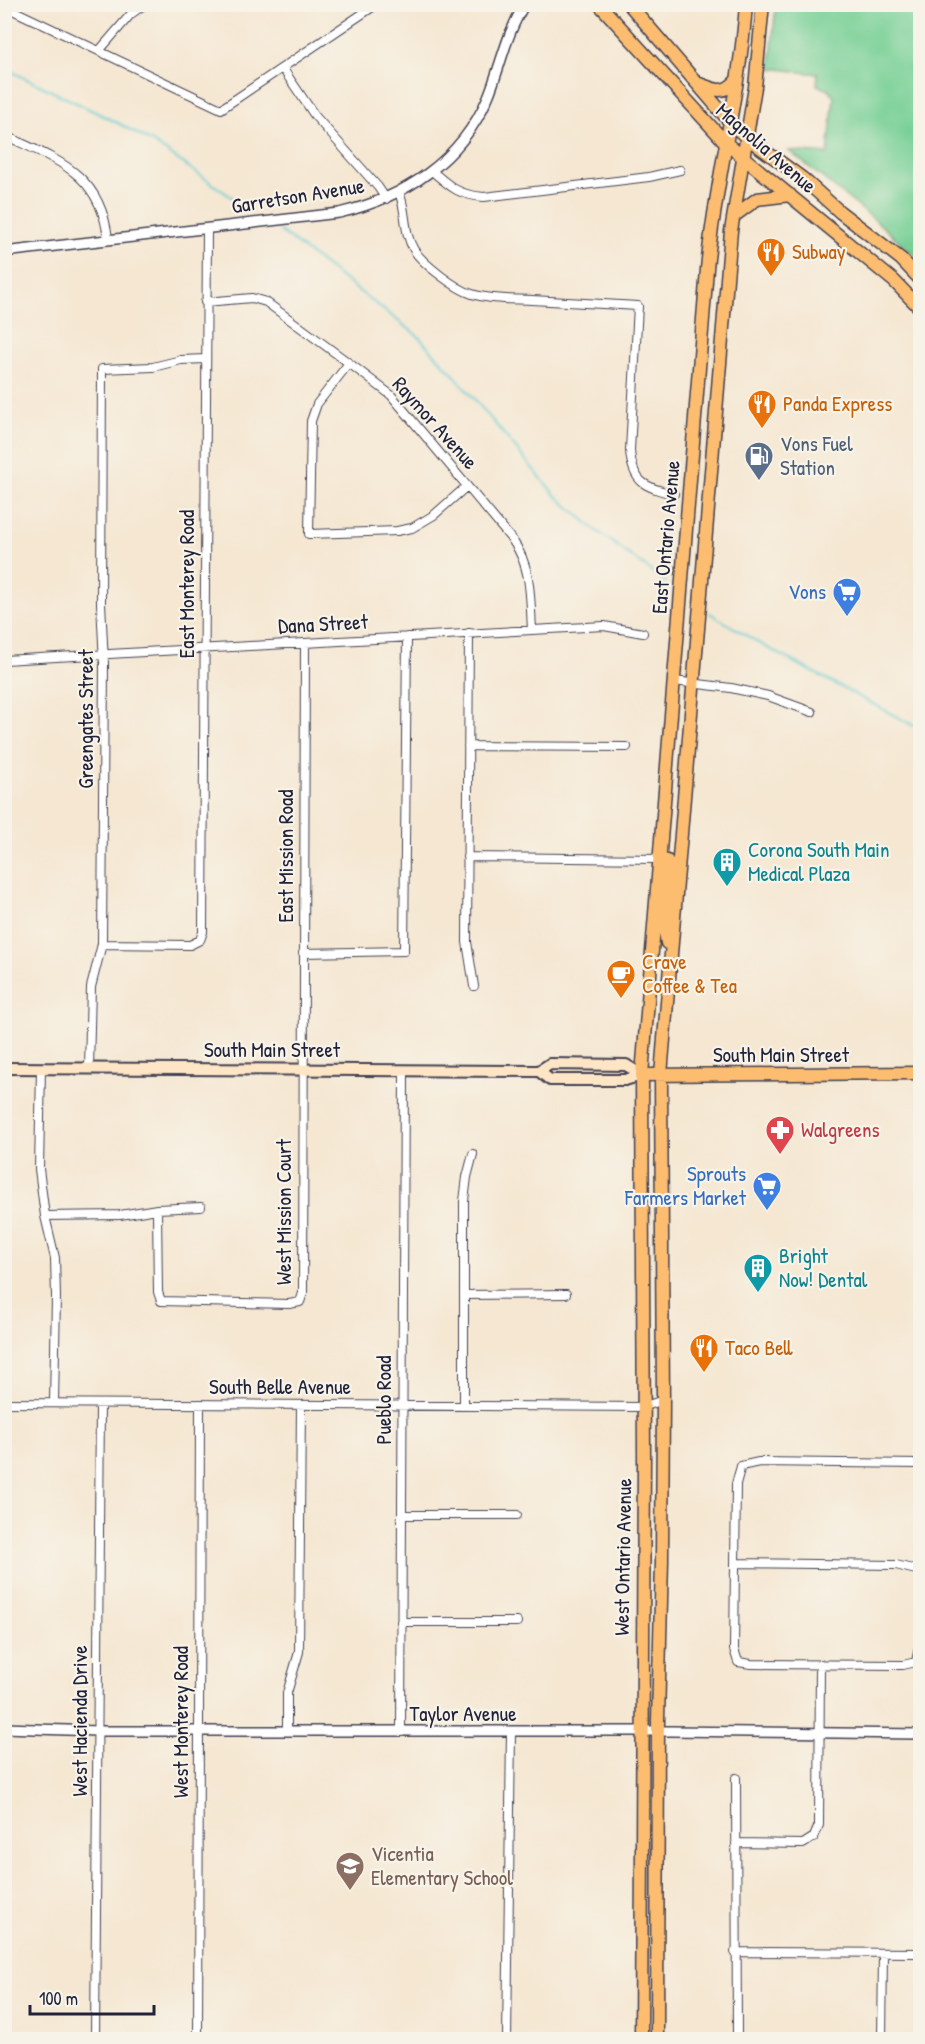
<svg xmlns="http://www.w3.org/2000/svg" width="925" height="2044" viewBox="0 0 925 2044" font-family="'Patrick Hand',sans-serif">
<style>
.green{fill:#78d096;stroke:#4d7968;stroke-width:1.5}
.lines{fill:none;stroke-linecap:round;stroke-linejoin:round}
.stream{stroke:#5cc9d1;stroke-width:2}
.minor-casing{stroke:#424052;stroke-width:10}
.tertiary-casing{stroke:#424052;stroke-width:12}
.secondary-casing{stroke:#424052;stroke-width:14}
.primary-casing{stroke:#424052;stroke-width:15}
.minor{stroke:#fff;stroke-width:8}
.tertiary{stroke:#fff;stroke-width:9}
.secondary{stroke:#fee5c5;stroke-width:10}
.primary{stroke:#fcbd6f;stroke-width:12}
.labels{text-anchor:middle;stroke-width:4.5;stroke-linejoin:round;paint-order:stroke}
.street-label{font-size:21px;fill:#22223b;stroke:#f7f3e8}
.food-label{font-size:21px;fill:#c56008;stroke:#f7f3e8;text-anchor:start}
.service-label{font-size:21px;fill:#4e5e75;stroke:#f7f3e8;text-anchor:start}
.shop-label{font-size:21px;fill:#366cbe;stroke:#f7f3e8;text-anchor:end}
.culture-label{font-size:21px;fill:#0d838f;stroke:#f7f3e8;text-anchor:start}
.health-label{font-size:21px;fill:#be3a42;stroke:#f7f3e8;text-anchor:start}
.education-label{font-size:21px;fill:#785e54;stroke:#f7f3e8;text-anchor:start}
</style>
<rect width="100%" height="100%" fill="#f7f3e8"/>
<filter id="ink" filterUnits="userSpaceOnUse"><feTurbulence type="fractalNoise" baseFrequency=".0167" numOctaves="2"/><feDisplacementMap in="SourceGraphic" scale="12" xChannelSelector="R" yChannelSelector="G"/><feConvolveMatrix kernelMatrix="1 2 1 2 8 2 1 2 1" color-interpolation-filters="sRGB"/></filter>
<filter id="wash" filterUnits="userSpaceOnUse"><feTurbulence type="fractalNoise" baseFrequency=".008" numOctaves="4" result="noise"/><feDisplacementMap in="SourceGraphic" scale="24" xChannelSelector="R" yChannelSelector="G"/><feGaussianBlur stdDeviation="1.35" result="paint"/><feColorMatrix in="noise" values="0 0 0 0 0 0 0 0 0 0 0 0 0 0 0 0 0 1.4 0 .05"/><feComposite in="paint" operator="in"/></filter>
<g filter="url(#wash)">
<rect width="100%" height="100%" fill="#f5e7d2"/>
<path class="green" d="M776,4L920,5V260L875,220L789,151L828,154L834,97L829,90L817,85L818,74L770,68Z
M920,1789V1858L914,1857L910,1790Z"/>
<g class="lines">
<path class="stream" d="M4,68L116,122L154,143L250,210
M280,231L418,336L454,375L555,495L593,528L666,582
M710,613L762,645L920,729
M911,1783L920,1782"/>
</g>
</g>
<g filter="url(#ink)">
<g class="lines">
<g class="minor-casing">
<path id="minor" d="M4,6L221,109L377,4
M99,51L131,14L145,4
M283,69L315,116L378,187L386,199
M4,135C57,160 101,173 108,239
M432,171C451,187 458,195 484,197L649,177L680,170
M399,192C407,211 403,232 414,250C423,264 456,289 472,294C491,300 513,299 532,300C568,302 603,304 638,306L630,450C632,482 645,488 674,494
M205,302L252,298L266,302L349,363L391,395L513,541C532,568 530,598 532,630
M349,363L317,404L311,421L309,534L397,531L412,528L434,515L467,486
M4,377L6,252
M469,633L467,942L474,986
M4,660L604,626L643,633
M674,681L731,688L768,696L812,712
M468,746L627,747
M467,857L660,859
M102,944L190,945L200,940L203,932L207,228
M303,953L404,951L407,637
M41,1068L39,1169L45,1216L55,1258L56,1297L54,1403
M89,1068L91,987L102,944L104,663L101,603L102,369L153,367L181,360L205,359
M157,1209L158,1292L161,1301L289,1304L300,1302L303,1293L305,643
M45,1216L120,1215L157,1209L201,1207
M464,1295L566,1294
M4,1403L643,1407L663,1400
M464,1406V1201L467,1177L473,1154
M920,1464L759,1462L741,1466L736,1484L734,1649L738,1662L751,1664L903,1665L916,1662L920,1642
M401,1515H517
M735,1563L896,1565L920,1571
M401,1622H517
M287,1731V1693L299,1652L301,1405
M401,1732L404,1070
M736,1778L737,2040
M736,1843L803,1844L814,1837L819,1825L820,1664
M735,1952L920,1953
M95,2040L100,1404
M198,2040L200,1404
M507,2040L511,1732
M882,2040L883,1954"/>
</g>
<g class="tertiary-casing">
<path id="tertiary" d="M4,252L339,213C404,198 461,161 488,97C501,66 506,33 525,4
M4,1728L98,1731H671L920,1734"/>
</g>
<g class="secondary-casing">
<path id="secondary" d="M4,1068L535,1071H539L550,1064L626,1065L642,1075
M539,1071L550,1080H625L642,1075"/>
</g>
<g class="primary-casing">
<path id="primary" d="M599,4L727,144L894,281L920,308
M629,4L731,123L747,138L802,178L840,212L901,259L920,279
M697,83C713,89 723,96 736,81
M734,216L757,199L790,195
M660,859L667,861L669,870L665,931L667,943
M642,1075L920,1073
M641,2040L644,1457L642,1075L707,269C715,180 740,94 746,4
M657,2040L658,1720L662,1561L663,1400L661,1075L731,231L755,87L763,4"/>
</g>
<use href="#minor" class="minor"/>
<use href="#tertiary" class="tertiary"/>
<use href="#secondary" class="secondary"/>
<use href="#primary" class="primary"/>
</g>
</g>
<defs>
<g id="restaurant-pin" transform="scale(1.5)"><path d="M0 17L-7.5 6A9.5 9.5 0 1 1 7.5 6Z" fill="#e8710a" stroke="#f7f3e8"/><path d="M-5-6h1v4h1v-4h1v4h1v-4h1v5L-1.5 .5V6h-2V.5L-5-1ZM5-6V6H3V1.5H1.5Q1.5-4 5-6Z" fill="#fff"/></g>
<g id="fuel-pin" transform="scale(1.5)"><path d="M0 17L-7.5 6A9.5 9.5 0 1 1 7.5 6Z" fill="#5c6f8a" stroke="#f7f3e8"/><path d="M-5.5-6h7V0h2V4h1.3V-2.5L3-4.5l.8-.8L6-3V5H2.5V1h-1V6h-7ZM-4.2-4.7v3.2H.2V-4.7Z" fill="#fff"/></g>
<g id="supermarket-pin" transform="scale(1.5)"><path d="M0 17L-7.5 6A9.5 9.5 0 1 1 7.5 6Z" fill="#3f7fe0" stroke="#f7f3e8"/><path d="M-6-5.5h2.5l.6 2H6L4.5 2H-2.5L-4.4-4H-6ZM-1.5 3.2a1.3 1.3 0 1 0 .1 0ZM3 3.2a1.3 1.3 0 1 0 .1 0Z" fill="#fff"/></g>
<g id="building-pin" transform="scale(1.5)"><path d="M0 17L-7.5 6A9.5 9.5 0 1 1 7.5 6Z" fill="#0f9aa8" stroke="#f7f3e8"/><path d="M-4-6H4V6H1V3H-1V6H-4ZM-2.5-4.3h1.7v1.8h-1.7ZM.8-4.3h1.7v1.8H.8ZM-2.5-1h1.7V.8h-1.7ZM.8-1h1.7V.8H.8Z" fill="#fff"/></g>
<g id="cafe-pin" transform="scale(1.5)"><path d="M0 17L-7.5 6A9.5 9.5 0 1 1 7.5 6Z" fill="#e8710a" stroke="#f7f3e8"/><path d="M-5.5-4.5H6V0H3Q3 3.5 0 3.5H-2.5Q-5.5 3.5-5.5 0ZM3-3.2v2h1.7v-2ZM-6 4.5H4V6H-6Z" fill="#fff"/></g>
<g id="pharmacy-pin" transform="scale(1.5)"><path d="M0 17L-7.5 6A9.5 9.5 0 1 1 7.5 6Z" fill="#e0444e" stroke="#f7f3e8"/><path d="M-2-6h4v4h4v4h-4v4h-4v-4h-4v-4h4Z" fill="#fff"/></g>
<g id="school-pin" transform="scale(1.5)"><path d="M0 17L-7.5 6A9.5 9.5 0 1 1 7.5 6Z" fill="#8d6e63" stroke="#f7f3e8"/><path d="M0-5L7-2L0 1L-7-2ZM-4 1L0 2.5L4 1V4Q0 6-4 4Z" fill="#fff"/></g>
</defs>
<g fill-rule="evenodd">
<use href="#restaurant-pin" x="771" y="252"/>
<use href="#restaurant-pin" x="762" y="404"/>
<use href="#fuel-pin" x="759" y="456"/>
<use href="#supermarket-pin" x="847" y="592"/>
<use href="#building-pin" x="727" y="862"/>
<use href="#cafe-pin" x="621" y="974"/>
<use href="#pharmacy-pin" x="780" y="1130"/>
<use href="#supermarket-pin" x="767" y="1186"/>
<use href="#building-pin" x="758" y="1268"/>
<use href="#restaurant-pin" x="704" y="1348"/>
<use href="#school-pin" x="350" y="1866"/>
</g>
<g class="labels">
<g class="street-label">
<text transform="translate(766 148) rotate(41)" y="7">Magnolia Avenue</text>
<text transform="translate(298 196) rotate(-9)" y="7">Garretson Avenue</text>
<text transform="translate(435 423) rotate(48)" y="7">Raymor Avenue</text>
<text transform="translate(666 537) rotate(-85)" y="7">East Ontario Avenue</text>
<text transform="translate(187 584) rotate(-90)" y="7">East Monterey Road</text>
<text transform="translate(323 624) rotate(-3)" y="7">Dana Street</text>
<text transform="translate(86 719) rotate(-90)" y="7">Greengates Street</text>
<text transform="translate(286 856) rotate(-90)" y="7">East Mission Road</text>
<text x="272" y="1057">South Main Street</text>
<text x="781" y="1062">South Main Street</text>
<text transform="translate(284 1212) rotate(-90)" y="7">West Mission Court</text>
<text x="280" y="1394">South Belle Avenue</text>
<text transform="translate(384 1400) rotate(-90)" y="7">Pueblo Road</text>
<text transform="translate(623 1557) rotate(-89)" y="7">West Ontario Avenue</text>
<text x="463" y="1721">Taylor Avenue</text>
<text transform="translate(80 1721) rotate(-90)" y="7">West Hacienda Drive</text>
<text transform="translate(181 1722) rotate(-90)" y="7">West Monterey Road</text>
</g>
<g class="food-label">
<text x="792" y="259">Subway</text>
<text x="783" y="411">Panda Express</text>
<text x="642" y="969">Crave<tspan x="642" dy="24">Coffee &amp; Tea</tspan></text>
<text x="725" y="1355">Taco Bell</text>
</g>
<g class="service-label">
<text x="780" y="451">Vons Fuel<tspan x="780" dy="24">Station</tspan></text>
</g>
<g class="shop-label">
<text x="826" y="599">Vons</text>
<text x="746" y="1181">Sprouts<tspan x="746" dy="24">Farmers Market</tspan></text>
</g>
<g class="culture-label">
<text x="748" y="857">Corona South Main<tspan x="748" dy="24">Medical Plaza</tspan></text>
<text x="779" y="1263">Bright<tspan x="779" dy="24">Now! Dental</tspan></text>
</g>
<g class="health-label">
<text x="801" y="1137">Walgreens</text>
</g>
<g class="education-label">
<text x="371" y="1861">Vicentia<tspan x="371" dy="24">Elementary School</tspan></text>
</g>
</g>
<rect width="925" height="2044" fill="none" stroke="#f7f3e8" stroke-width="24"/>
<path d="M30 2005v9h124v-9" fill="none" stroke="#22223b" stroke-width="3"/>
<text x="39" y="2005" font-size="18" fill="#22223b" stroke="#f7f3e8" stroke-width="4.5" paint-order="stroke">100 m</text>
</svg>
